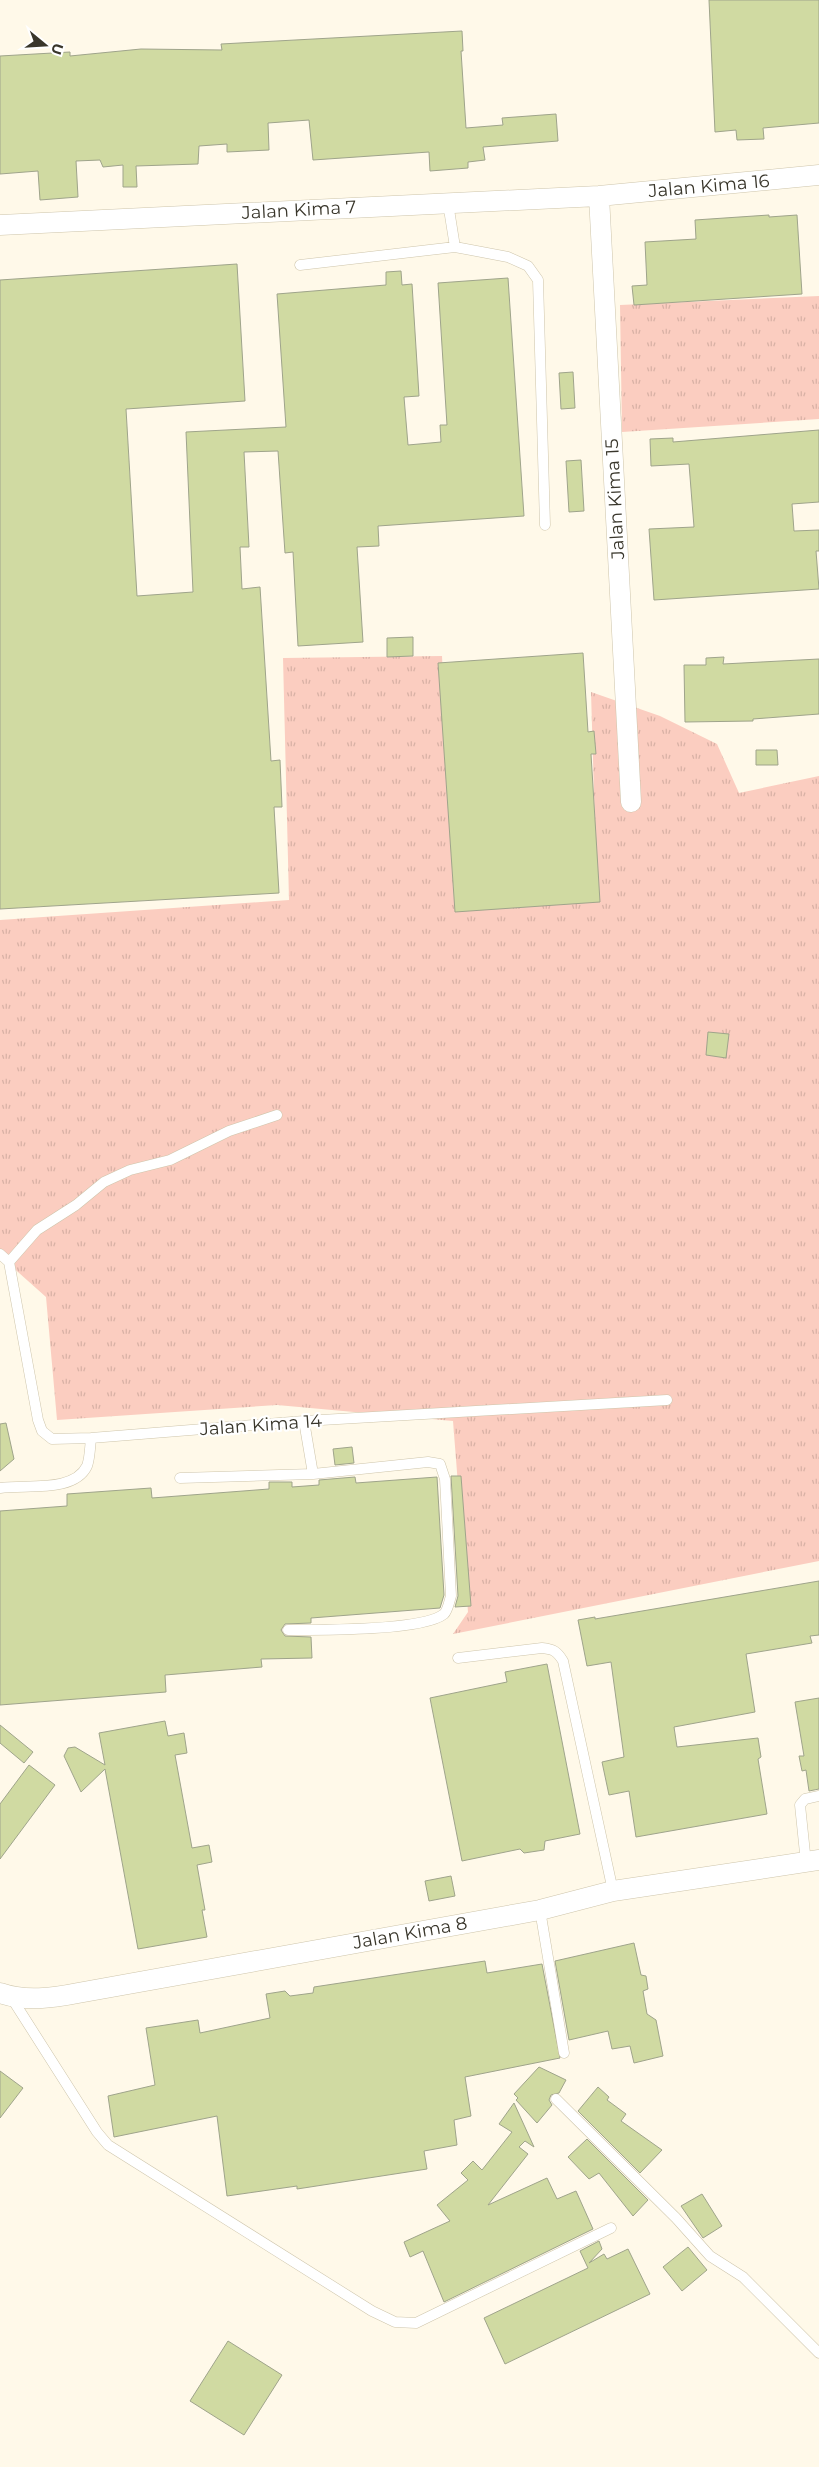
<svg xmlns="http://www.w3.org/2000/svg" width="819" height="2467" viewBox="0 0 819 2467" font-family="Montserrat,sans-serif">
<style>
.grass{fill:url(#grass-tufts)}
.building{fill:#d0daa2;stroke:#9fa48b}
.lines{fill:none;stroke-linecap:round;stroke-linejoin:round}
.service-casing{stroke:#cec5ab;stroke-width:11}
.minor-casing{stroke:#cec5ab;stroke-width:21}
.service{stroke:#fff;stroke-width:10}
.minor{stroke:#fff;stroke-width:20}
.labels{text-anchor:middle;stroke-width:4.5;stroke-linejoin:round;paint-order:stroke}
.street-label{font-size:18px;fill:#39362b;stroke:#fff}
</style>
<defs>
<pattern id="grass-tufts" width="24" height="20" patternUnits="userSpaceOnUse" patternTransform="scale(1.25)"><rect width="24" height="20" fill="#fbcdc0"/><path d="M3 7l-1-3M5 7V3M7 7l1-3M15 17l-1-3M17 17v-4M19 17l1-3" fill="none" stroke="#d8b1a5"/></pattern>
</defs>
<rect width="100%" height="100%" fill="#fff9e9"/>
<path class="grass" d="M819,296V419L622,432L620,305Z
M442,656L454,899L597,896L591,692L660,716L717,744L739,793L819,776V1561L453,1634L468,1612L453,1421L277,1405L57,1420L46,1297L0,1256V920L289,900L283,658Z"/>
<path class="building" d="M709,0H819V123L763,128L764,139L737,140L736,130L715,132Z
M462,31L463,51H461L466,128L503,125L502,118L556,114L558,141L483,147L485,160L468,162V168L430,171L429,152L313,160L309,120L268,123L269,150L227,152V144L199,146L198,164L136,166L137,187H123V165L103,167L100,160L76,161L78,197L40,200L38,171L0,174V56L70,52V56L141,49L222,50L221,44Z
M769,215V217L797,215L802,294L634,305L632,286L647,285L645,242L696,239L695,220Z
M237,264L245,401L126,409L137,596L193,592L186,432L286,427L277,294L386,285V272L401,271L402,285L412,284L419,396L404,397L408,445L441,442L440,425H447L438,283L508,278L524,516L378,526L379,546L357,547L363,642L298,646L293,552L285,553L278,451L244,452L249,547H240L242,589L260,587L271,761L280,760L282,807H274L279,893L0,909V280Z
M573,372L575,408L561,409L559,373Z
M819,430V502L792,504L794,531L819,530V551H816L819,589L654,600L649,529L694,527L689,464L651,466L650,439L673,438V442Z
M581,460L584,511L569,512L566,461Z
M413,637V656L387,657V638Z
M583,653L588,732L594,731L596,754H591L600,902L455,912L438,663Z
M724,657L723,664L819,659V714L753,719V721L685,722L684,665H706V658Z
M756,750H777L778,765H756Z
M708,1032L729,1034L726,1058L706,1055Z
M6,1423L14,1459L0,1471V1424Z
M352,1447L354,1463L335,1465L333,1449Z
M451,1476H461L471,1606L455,1607L458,1596Z
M355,1477L356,1483L437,1477L444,1595L440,1608L311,1618V1623L285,1624L281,1630L285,1636L311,1637L312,1658L261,1659L262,1667L165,1675L166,1692L0,1705V1511L67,1506V1494L151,1488L152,1498L269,1489V1482H292V1487L319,1485V1480Z
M819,1581V1635L810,1636L812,1643L746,1654L755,1712L674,1727L677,1747L758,1738L761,1757L758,1759L767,1814L636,1837L629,1791L609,1795L602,1762L624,1757L611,1662L587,1666L578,1620L595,1617V1619Z
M547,1664L580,1834L545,1841L544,1850L524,1853L520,1849L462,1861L430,1698L507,1682L505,1672Z
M819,1698V1789L809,1791L806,1770L802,1771L799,1756H804L795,1702Z
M165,1721L168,1736L184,1733L187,1753L175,1755L192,1848L209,1845L212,1862L197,1865L205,1910H202L207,1937L138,1949L105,1769L81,1792L64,1756L68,1748L75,1747L105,1765L99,1733Z
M0,1725L33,1752L24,1763L0,1743Z
M29,1765L55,1785L0,1859V1804Z
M451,1876L455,1896L429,1901L425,1881Z
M634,1943L641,1975L646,1976L648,1989L643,1991L647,2014L656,2020L663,2056L634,2063L630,2046L612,2049L608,2031L569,2040L555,1961Z
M485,1961L487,1973L542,1964L560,2058L465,2077L471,2116L454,2120L457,2145L424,2151L427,2169L297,2189V2186L227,2196L217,2116L114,2137L108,2096L155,2085L146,2028L198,2020L200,2033L270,2018L266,1994L285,1991L290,1996L313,1993L314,1987Z
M539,2067L566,2080L559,2093L551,2095L549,2100L552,2105L537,2123L516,2100L518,2098L514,2094Z
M0,2071L23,2088L0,2118Z
M598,2087L609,2097L607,2100L626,2114L621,2121L662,2150L640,2173L578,2111Z
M514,2103L534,2147L525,2141L519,2147L528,2154L488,2205L547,2178L557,2199L576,2191L593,2229L444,2302L423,2251L410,2257L404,2242L450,2221L437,2205L468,2180L461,2173L473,2161L482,2170L512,2132L499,2124Z
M587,2139L648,2200L633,2216L599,2173L589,2179L568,2157Z
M702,2194L722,2226L703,2238L681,2206Z
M599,2241L602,2249L589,2263L604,2254L607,2259L628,2249L650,2294L505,2364L484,2318L588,2268L580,2251Z
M688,2247L707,2270L682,2291L663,2267Z
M228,2341L282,2375L244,2435L190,2401Z"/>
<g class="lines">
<g class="service-casing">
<path id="service" d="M448,203L455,247L508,257L528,266L538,280L545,525
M300,265L455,247
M0,1254L9,1262L38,1420L42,1431L52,1439L91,1438L304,1421L667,1400
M9,1262L37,1230L76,1205L104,1182L130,1170L170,1160L229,1131L277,1115
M180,1478L313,1474
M0,1488C26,1484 74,1493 87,1466C90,1458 90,1447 91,1438
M288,1630C318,1630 423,1631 444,1614C448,1610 449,1602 451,1596L445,1479L440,1464L428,1462L313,1474L304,1421
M458,1658L542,1648C553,1649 557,1651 563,1661L613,1891
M806,1863L800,1805L805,1799L819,1796
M540,1910L564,2053
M11,1997L97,2132L108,2145L372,2311L395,2322L416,2323L611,2228
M556,2099L676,2218L710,2256L743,2277L819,2353"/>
</g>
<g class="minor-casing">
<path id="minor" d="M599,196L631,802
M0,225L599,196L819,175
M0,1993C25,2002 53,1998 78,1993L540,1910L613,1891L819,1860"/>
</g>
<use href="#service" class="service"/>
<use href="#minor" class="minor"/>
</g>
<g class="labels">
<g class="street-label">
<text transform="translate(709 186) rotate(-5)" y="6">Jalan Kima 16</text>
<text transform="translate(299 210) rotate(-3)" y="6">Jalan Kima 7</text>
<text transform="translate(615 499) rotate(-93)" y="6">Jalan Kima 15</text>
<text transform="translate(261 1425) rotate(-4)" y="6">Jalan Kima 14</text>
<text transform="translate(410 1933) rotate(-10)" y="6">Jalan Kima 8</text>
</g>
</g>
<g transform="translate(45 45) rotate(108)" stroke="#ffffff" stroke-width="4" paint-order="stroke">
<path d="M0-4L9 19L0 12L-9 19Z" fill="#39362b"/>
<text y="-8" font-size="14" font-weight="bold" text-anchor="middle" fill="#39362b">U</text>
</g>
</svg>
